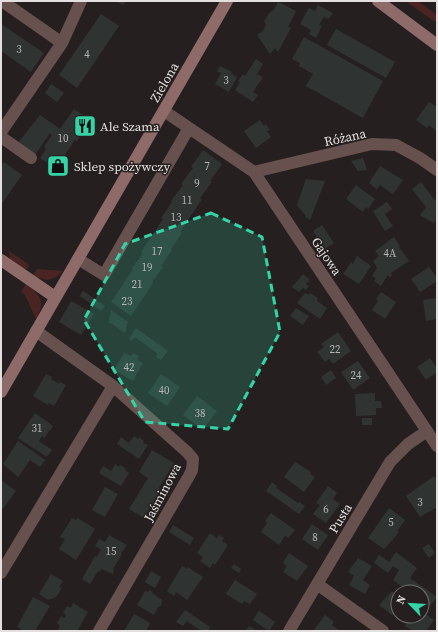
<svg xmlns="http://www.w3.org/2000/svg" width="438" height="632" viewBox="0 0 438 632" font-family="'Source Serif 4',serif">
<style>
.green{fill:#4a2423}
.building{fill:#2f3432}
.lines{fill:none;stroke-linecap:round;stroke-linejoin:round}
.street{stroke:#67514f;stroke-width:12}
.secondary{stroke:#8e6b69;stroke-width:12}
.marked{fill:#35d4a7;fill-opacity:0.2;stroke:#35d4a7;stroke-width:3;stroke-dasharray:8 5;stroke-linejoin:round}
.labels{text-anchor:middle;stroke-width:3;stroke-linejoin:round;paint-order:stroke}
.number-label{font-size:11px;fill:#b6b5b4}
.street-label{font-size:13px;fill:#e3e0df;stroke:#25201f}
.poi-label{font-size:13px;fill:#e3e0df;stroke:#25201f;text-anchor:start}
</style>
<rect width="100%" height="100%" fill="#25201f"/>
<path class="green" d="M408,1H418L437,15V19L435,22L407,2Z
M9,251L28,264L29,266L26,270L10,259Z
M37,269L63,271C54,281 45,282 33,275Z
M26,284C41,295 46,302 36,319L25,295L21,292Z"/>
<path class="building" d="M116,1H126L123,5Z
M278,2L296,11L288,27L291,28L278,52L275,48L270,54L257,35L263,31L266,25L264,21L270,12L274,10Z
M318,5L333,13L329,19L324,17L319,25L322,26L316,38L309,34L311,30L300,24L309,8L315,11Z
M101,14L119,26L77,88L59,75Z
M1,24L44,53L31,72L1,51Z
M336,29L395,62L386,78L327,45Z
M304,37L383,81L363,118L306,86L313,74L299,66L300,63L292,59Z
M256,59L263,64L257,74L263,77L253,92L258,95L253,102L235,90L240,82L238,81L243,74L245,76Z
M220,66L232,72L231,73L237,77L229,92L215,84L221,73L217,71Z
M51,84L64,93L57,102L45,93Z
M429,102L437,107V132L429,125L427,128L416,120Z
M74,109L91,120L77,141L75,140L62,159L64,160L58,170L40,158L46,149L44,147L52,135L50,133L35,155L18,143L40,115L60,129Z
M260,120L264,126L266,124L270,130L267,131L271,137L256,148L244,131Z
M203,150L222,164L210,181L212,182L200,198L202,199L180,232L182,233L171,249L172,250L161,266L163,267L152,282L153,283L131,316L111,302L133,269L132,268L143,253L141,252L163,219L161,218L172,202L171,201L183,185L181,184L193,168L191,167Z
M363,158L367,170L358,171L351,161Z
M4,162L22,175L1,205V166Z
M380,166L403,180L393,194L380,185L377,189L369,183Z
M306,179L325,181L310,220L307,218L297,205Z
M421,182L433,198L437,201V219L433,223L420,215L426,207L412,189Z
M356,185L375,199L368,209L366,207L363,212L346,199Z
M387,202L392,209L385,214L393,226L385,231L373,211Z
M322,225L334,243L325,249L313,231Z
M394,237L400,246L399,247L409,261L391,273L392,275L390,278L388,275L381,286L374,281L376,278L372,276L377,268L373,261L379,256L375,251Z
M357,256L371,266L359,284L343,274L351,262L353,264Z
M429,267L437,278V281L420,292L411,279Z
M303,274L310,280L306,284L309,286L306,290L303,288L299,292L292,287Z
M83,291L105,306L101,311L80,296Z
M381,292L396,302L385,319L372,310L378,301L376,299Z
M305,293L309,295L310,293L318,298L317,301L327,308L320,319L297,303Z
M437,298L436,319L426,321L423,300Z
M71,301L94,314L81,335L59,322Z
M296,308L309,316L303,325L290,316Z
M111,310L128,322L125,333L109,322Z
M136,328L168,351L161,360L156,357L158,354L135,337L132,341L129,339Z
M338,332L351,351L333,364L329,359L325,362L317,352L324,347L321,344Z
M124,353L131,356L133,353L139,356L137,360L143,363L133,381L114,370Z
M430,358L437,368V372L426,380L417,367Z
M358,361L370,378L353,390L341,372Z
M331,370L336,378L326,385L321,377Z
M46,374L52,377L51,379L59,384L60,382L66,385L54,406L49,403L48,405L33,396Z
M161,374L180,387L167,406L148,393Z
M375,393V401H381L382,408H376V415L356,416L355,394Z
M197,396L217,411L203,430L183,415Z
M35,413L53,426L44,438L42,436L39,441L52,450L47,457L18,438Z
M362,418H372V425H362Z
M134,436L138,439L139,437L144,441L143,443L148,445L139,459L117,444L121,437L129,443Z
M18,441L45,460L40,467L30,460L18,477L3,464Z
M152,450L174,463L159,488L161,489L144,518L129,509L148,478L139,472Z
M295,462L311,472L310,474L315,477L304,492L284,477Z
M115,464L119,467L120,465L126,469L125,470L129,473L121,486L99,473L103,466L111,471Z
M434,476L437,480V507L420,517L406,496Z
M1,480L16,491L3,509L1,507Z
M272,482L277,486L276,488L298,503L299,502L305,506L299,514L266,491Z
M328,486L337,493L333,499L340,504L326,523L313,514L320,505L316,503Z
M105,487L118,494L105,517L92,510Z
M389,508L405,520L397,531L399,532L395,537L384,549L368,538Z
M271,513L295,530L288,538L285,536L279,545L261,532L267,523L265,521Z
M72,518L76,520L78,518L95,529L76,560L59,549L65,539L60,537Z
M312,524L328,535L318,550L302,539Z
M173,525L194,538L190,545L169,532Z
M210,533L217,538L219,535L224,538L222,541L228,545L215,565L213,563L210,568L200,561L203,557L197,553Z
M109,535L127,545L121,553L122,554L113,569L114,571L113,574L101,569L100,572L98,571L90,584L82,579L95,556L97,557L101,549L95,546L99,539L105,542Z
M429,544L435,553L429,558L422,548Z
M396,552L417,568L410,578L437,597L429,607L422,602V592H409L393,580L399,570L393,566L388,573L374,563L379,555L389,562Z
M289,553L308,566L297,581L283,572L287,566L283,563Z
M358,558L372,566L363,580L370,585L365,594L349,585L354,576L348,572Z
M234,564L241,569L239,573L231,568Z
M182,566L187,569L188,567L203,577L187,600L176,592L174,596L167,591Z
M151,571L161,577L155,588L145,582Z
M51,574L63,581L59,587L62,588L56,597L48,600L39,594Z
M235,580L257,594L250,604L244,601L242,604L226,594Z
M149,590L153,592L152,593L162,600L161,606L158,607L154,615L137,605L145,591L148,592Z
M392,591L398,596V608L392,615L379,605Z
M33,597L50,606L35,631H24L17,627Z
M73,603L88,612L77,631H60L58,630L60,626L57,623L61,616L64,618L66,615L63,613L67,606L71,608Z
M185,610L210,627L208,631H201L187,621L183,626L176,622Z
M259,611L275,622L269,631L253,620Z
M422,612L434,620L426,631H413L405,626L412,616H422Z
M134,614L150,623L146,631H124Z
M325,615L334,622L332,625L340,631H313Z
M249,626L258,631H246Z"/>
<g class="lines">
<path class="street" d="M2,1L62,43
M164,111L254,172L437,446
M1,132L62,43L81,1
M1,137L31,158
M254,172L372,144L396,145L420,158L437,170
M78,259L104,275L189,128
M36,331L113,386L187,452L193,459L192,470L189,476L99,631
M1,573L113,386
M317,584L383,631
M289,631L390,462L408,444L427,431"/>
<path class="secondary" d="M378,1L437,45
M1,260L55,297
M1,392L227,1"/>
</g>
<path class="marked" d="M211,213L262,237L280,332L228,429L145,422L84,320L125,244Z"/>
<defs>
<g id="restaurant-square" transform="scale(1.15)"><rect x="-9" y="-9" width="18" height="18" rx="4" fill="#35d4a7" stroke="#25201f"/><path d="M-5-6h1v4h1v-4h1v4h1v-4h1v5L-1.5 .5V6h-2V.5L-5-1ZM5-6V6H3V1.5H1.5Q1.5-4 5-6Z" fill="#111"/></g>
<g id="shop-square" transform="scale(1.15)"><rect x="-9" y="-9" width="18" height="18" rx="4" fill="#35d4a7" stroke="#25201f"/><path d="M-5-2.5h2.3a2.7 3.5 0 0 1 5.4 0H5L5.5 6h-11ZM-1.5-2.5h3a1.5 2.3 0 0 0-3 0Z" fill="#111"/></g>
</defs>
<g fill-rule="evenodd">
<use href="#restaurant-square" x="85" y="126"/>
<use href="#shop-square" x="58" y="166"/>
</g>
<g class="labels">
<g class="number-label">
<text x="19" y="53">3</text>
<text x="87" y="58">4</text>
<text x="226" y="84">3</text>
<text x="63" y="142">10</text>
<text x="207" y="170">7</text>
<text x="197" y="187">9</text>
<text x="187" y="204">11</text>
<text x="176" y="221">13</text>
<text x="157" y="255">17</text>
<text x="390" y="257">4A</text>
<text x="147" y="271">19</text>
<text x="137" y="288">21</text>
<text x="127" y="305">23</text>
<text x="335" y="353">22</text>
<text x="129" y="371">42</text>
<text x="356" y="379">24</text>
<text x="164" y="394">40</text>
<text x="200" y="417">38</text>
<text x="37" y="432">31</text>
<text x="420" y="506">3</text>
<text x="326" y="513">6</text>
<text x="391" y="526">5</text>
<text x="315" y="541">8</text>
<text x="111" y="555">15</text>
</g>
<g class="street-label">
<text transform="translate(164 82) rotate(-60)" y="5">Zielona</text>
<text transform="translate(345 137) rotate(-12)" y="5">Różana</text>
<text transform="translate(327 256) rotate(56)" y="5">Gajowa</text>
<text transform="translate(162 492) rotate(-62)" y="5">Jaśminowa</text>
<text transform="translate(340 518) rotate(-59)" y="5">Pusta</text>
</g>
<g class="poi-label">
<text x="100" y="131">Ale Szama</text>
<text x="74" y="171">Sklep spożywczy</text>
</g>
</g>
<rect width="438" height="632" fill="none" stroke="#e3e0df" stroke-width="4"/>
<g transform="translate(410 604) rotate(295)"><circle r="19" fill="#25201f" stroke="#716d6c"/>
<path d="M0-3L7 15L0 10L-7 15Z" fill="#35d4a7"/>
<text y="-6" font-size="11" font-weight="bold" text-anchor="middle" fill="#e3e0df">N</text>
</g>
</svg>
